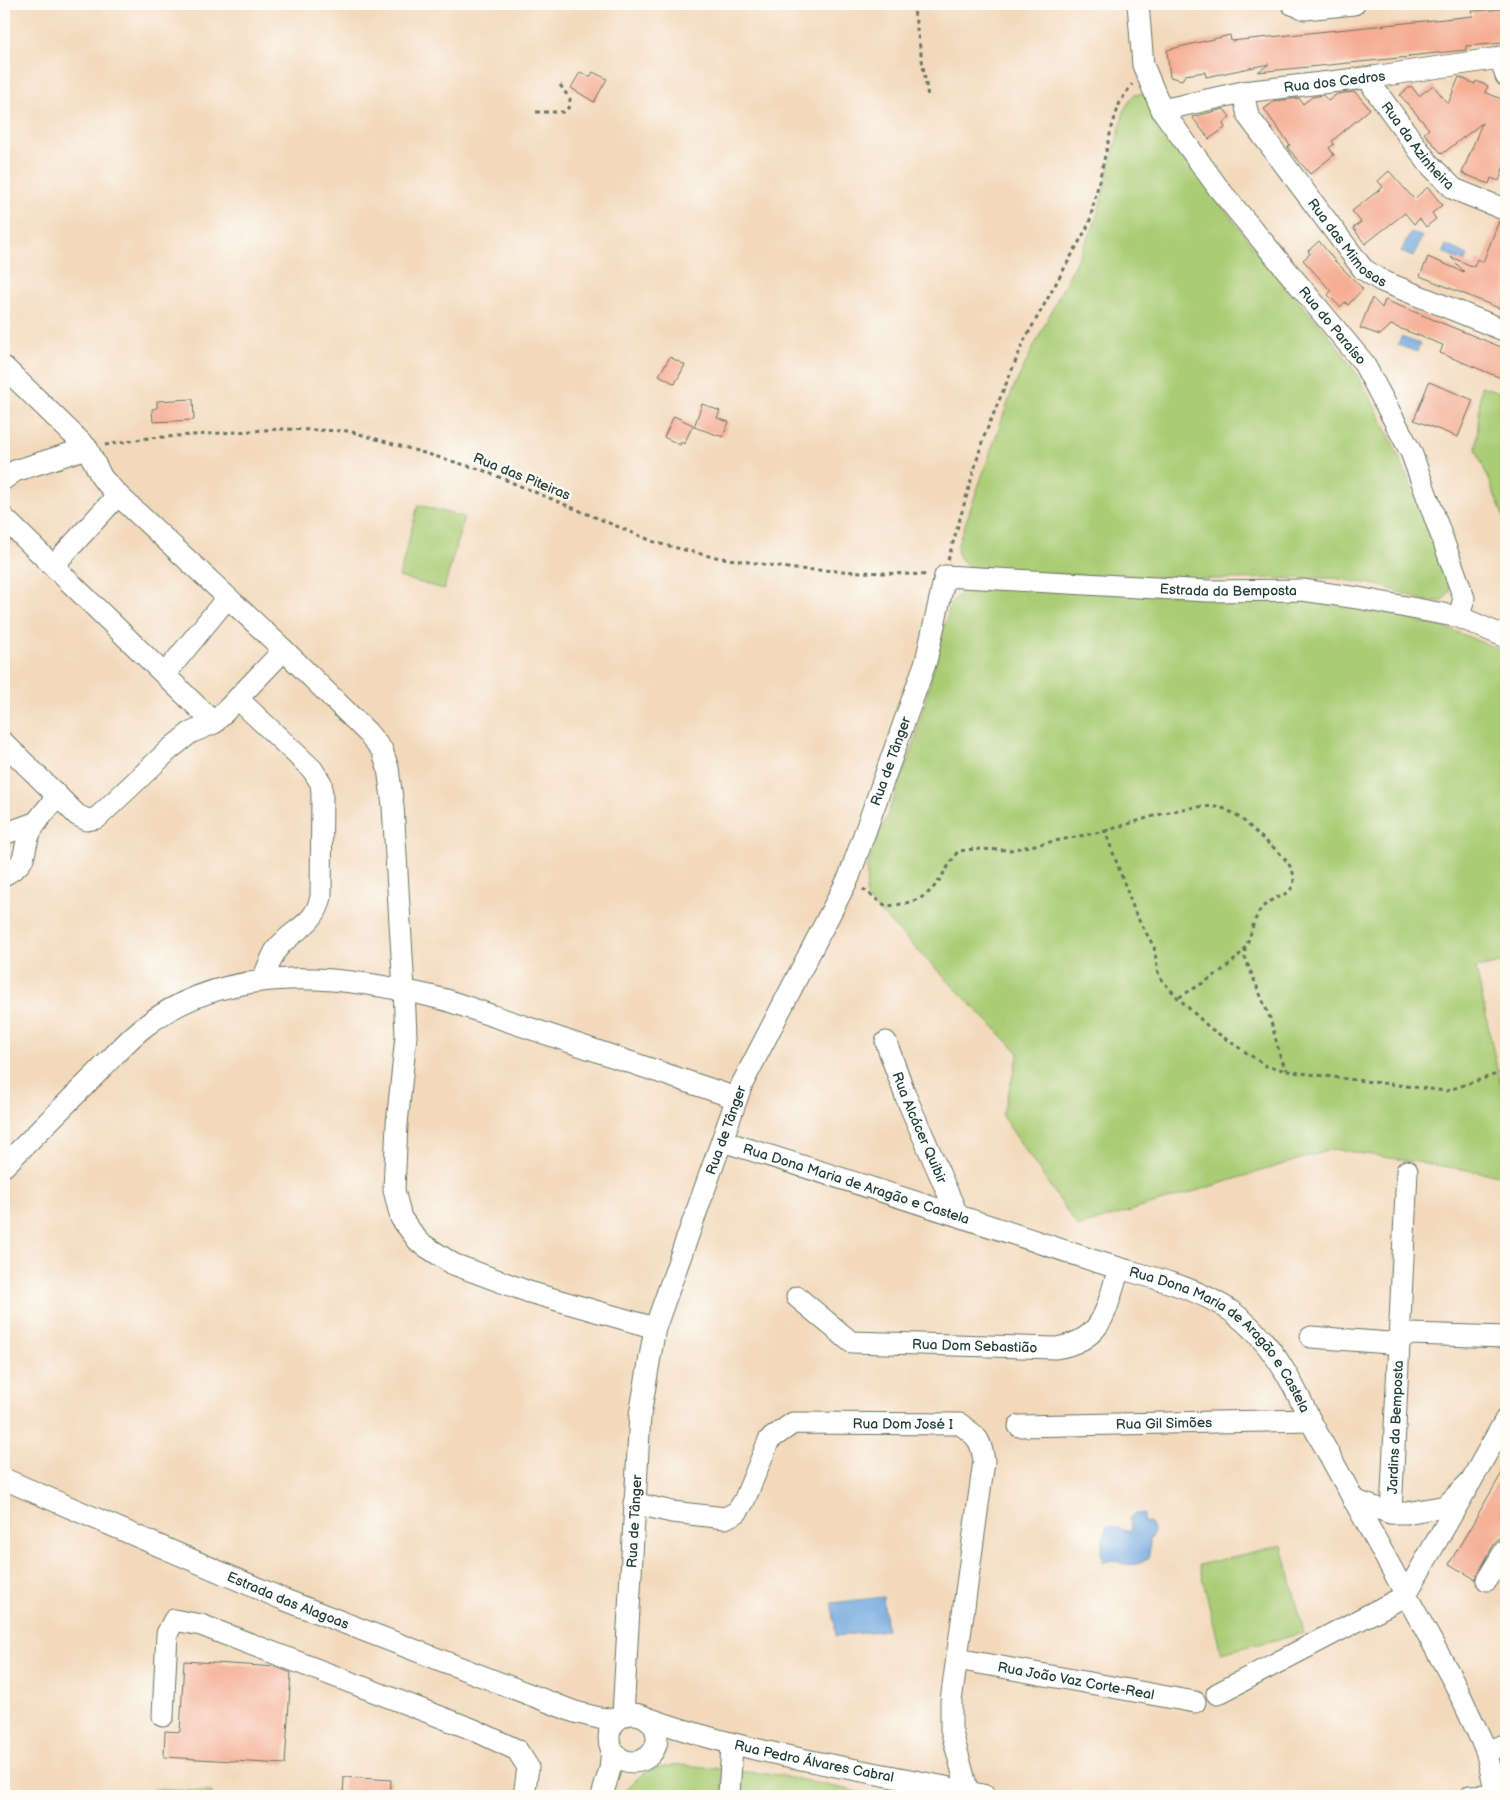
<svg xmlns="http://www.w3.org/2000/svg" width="1510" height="1800" viewBox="0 0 1510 1800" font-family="'Balsamiq Sans',sans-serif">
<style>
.green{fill:#aacc74;stroke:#648454}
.water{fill:#6fa6dd;stroke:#477288}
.building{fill:#f5ae94}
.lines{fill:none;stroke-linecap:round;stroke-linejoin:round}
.minor-casing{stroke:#697463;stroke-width:23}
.path{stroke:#697463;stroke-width:3;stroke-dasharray:4 4;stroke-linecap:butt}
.minor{stroke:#fff;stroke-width:21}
.labels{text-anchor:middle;stroke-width:4.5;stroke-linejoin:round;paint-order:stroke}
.street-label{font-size:14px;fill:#1f3d34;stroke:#fdfcf7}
</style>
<rect width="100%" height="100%" fill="#fdfcf7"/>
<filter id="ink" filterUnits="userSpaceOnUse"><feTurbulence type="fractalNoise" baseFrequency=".02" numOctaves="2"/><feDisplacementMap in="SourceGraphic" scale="10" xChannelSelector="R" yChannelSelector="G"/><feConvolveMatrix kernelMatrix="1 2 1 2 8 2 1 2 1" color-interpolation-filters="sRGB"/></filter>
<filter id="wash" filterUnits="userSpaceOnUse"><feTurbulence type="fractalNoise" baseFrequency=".0096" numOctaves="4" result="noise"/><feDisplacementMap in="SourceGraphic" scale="20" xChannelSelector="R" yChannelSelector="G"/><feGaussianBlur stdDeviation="1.12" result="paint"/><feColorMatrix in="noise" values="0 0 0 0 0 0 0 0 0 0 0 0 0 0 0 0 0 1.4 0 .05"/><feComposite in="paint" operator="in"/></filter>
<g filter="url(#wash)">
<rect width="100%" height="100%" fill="#f3d9bb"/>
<path class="green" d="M1144,93C1186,156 1228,216 1275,274C1297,302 1324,326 1344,355C1391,424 1418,505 1449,582L1450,591L1443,601H1426L1378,585L1333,578L1209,579L1020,573L970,568L958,556L957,547L1012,391L1095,223L1125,108L1134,95Z
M1481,386L1506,394V523L1476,449Z
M418,505L464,517L444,589L399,577Z
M986,587L1285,599L1354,605L1452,630L1506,652V962L1476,968L1502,1092H1506V1176L1333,1149L1078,1227L1002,1116L1019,1053L866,898L867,867L913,748L951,602L963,591Z
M1282,1545L1304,1633L1221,1653L1199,1565Z
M684,1765L724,1769L722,1796H623C640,1769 654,1767 684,1765Z
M735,1771L779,1775L878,1796H735Z
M153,1789L212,1792V1796H152Z"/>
<path class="water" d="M1411,232L1422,237L1413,257L1401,252Z
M1446,245L1468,255L1465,262L1443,252Z
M1401,337L1420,344L1417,352L1398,345Z
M1136,1513L1144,1514V1522L1150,1523L1154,1532L1149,1540L1150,1548L1148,1559C1135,1567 1127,1566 1114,1560L1102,1563L1101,1550L1107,1525L1131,1532L1130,1517Z
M883,1597L887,1630L836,1636L832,1603Z"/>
<g id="blocks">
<path class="building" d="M1506,9V43L1466,46V50L1408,56L1410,57L1258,72L1269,64L1206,77L1205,72L1185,75L1182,80L1170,77L1167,50L1230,35L1231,41L1473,16L1472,11Z
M580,72L590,77L593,72L607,79L594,102L571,88Z
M1459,77L1475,84L1476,81L1488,86L1485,92L1506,101V160L1499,181L1491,178L1489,184L1462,173L1482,123L1442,154L1424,133L1429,129L1400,95L1411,86L1419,96L1433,85L1448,104Z
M1355,92L1370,109L1332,141L1334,144L1329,148L1334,155L1310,174L1287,147L1290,145L1264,109L1275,101L1299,98L1303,104L1312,97L1323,95L1328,101L1337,94Z
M1224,109L1230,117L1223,123L1225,128L1209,139L1192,117Z
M1389,171L1414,199L1428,187L1442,205L1432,213L1436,219L1426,227L1420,219L1414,224L1405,213L1365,244L1353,228L1361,222L1352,211L1383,187L1378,181Z
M1499,221L1506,222V311L1420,276L1428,257L1464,272L1451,257L1474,267L1477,259L1483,262Z
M1319,241L1335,261L1363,289L1348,305L1345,302L1340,307L1328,295L1331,291L1303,260L1310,254L1308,251Z
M1372,298L1382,308L1385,300L1506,349V380L1440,353L1443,345L1391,325L1380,335L1360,328Z
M670,357L685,365L675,384L659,375Z
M1429,382L1473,400L1458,437L1414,420Z
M193,399L194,420L153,422L152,409L157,408V401Z
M702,404L720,411L717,418L729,422L723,437L694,427Z
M674,416L693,425L684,444L681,442L680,445L664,437Z
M1506,1466V1530L1495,1542L1475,1579L1449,1564Z
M184,1661L276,1667L291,1673L285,1764L164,1757L165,1731L180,1732Z
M344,1777L391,1780L390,1796H343Z"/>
</g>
</g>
<g filter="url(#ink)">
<use href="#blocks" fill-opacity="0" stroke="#697463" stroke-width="1"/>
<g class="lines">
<g class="minor-casing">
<g id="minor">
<path id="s1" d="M1138,4L1143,65L1162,110L1219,189L1363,362L1411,452L1464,598L1459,617"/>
<path d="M1292,4L1305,9L1354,4"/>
<path d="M1500,57L1506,76"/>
<path id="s2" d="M1373,77V87L1429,164L1454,189L1506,210"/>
<path id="s3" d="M1243,92L1248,116L1363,269L1382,281L1506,331"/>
<path id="s4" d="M1162,110L1243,92L1373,77L1506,57"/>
<path d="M4,367L87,448L102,478L118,495L284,650L367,732L382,750L388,768L393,806L404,989L406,1036L397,1124L394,1190L401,1218L419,1242L453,1264L529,1292L655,1328"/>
<path d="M4,479L15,471L87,448"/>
<path d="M4,518L214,723"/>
<path d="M53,566L118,495"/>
<path d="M165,674L227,598"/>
<path d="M239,700L312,769L321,783L322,794L321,897C315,926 292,929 276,950C271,958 267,970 263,979"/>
<path d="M4,743L77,815L87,820L97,818L170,749L190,733L214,723L284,650"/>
<path d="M4,834L37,822"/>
<path d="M4,875C32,860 20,853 31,831C38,818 49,807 58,796"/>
<path id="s5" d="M886,1042L906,1097L957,1214"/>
<path id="s6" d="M722,1141C844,1179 967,1218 1089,1259C1136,1275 1189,1282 1231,1311C1269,1338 1291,1378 1310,1420L1455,1684L1486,1750L1496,1793"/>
<path d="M4,1166C35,1135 67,1103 98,1072C113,1057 127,1040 144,1027C229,960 347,975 446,1000L736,1098"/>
<path id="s7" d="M797,1297L851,1342L1056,1348C1105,1340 1105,1310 1119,1269"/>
<path d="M1311,1337L1389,1343L1410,1334L1506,1337"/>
<path id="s8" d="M1019,1426L1310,1420"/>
<path id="s9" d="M4,1479L285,1600L575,1712L599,1718L617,1720"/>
<path d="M1353,1500L1391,1513H1406L1446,1506L1471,1481L1506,1419"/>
<path id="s10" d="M634,1503L672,1512L725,1518L737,1512L744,1501L769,1440L793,1423L960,1424C978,1437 981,1440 984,1461L951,1701V1729L969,1796"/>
<path id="s11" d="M1391,1513L1407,1171"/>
<path d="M1487,1580L1506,1549"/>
<path id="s12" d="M957,1659L1195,1702"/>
<path d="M1217,1694L1405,1596L1471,1481"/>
<circle cx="633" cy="1738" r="24"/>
<path id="s13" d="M623,1715L640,1415L655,1328L742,1084L849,877L926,661L945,576L1208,591L1302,590L1358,598L1459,617L1506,637"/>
<path d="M163,1716L167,1634L174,1620L201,1625L472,1729L517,1750L528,1767L524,1796"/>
<path id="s14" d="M645,1717C755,1757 873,1770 986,1796"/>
<path d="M1486,1750L1506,1746"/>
<path d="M602,1796L610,1769L612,1749"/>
<path d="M729,1796L732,1744"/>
<path d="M1470,1796L1506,1794"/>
</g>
</g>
<path class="path" d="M913,4L928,97
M536,112H563L569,107L570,99L558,82
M105,445L149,438L280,429L349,431L482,470L657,543L709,556L795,569L928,575
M948,560L983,439L1024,341L1089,224L1111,130L1120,102L1132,84
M1105,831C1134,823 1200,797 1227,810C1244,818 1253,831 1268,843C1277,850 1294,865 1294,879C1294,897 1274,895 1265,905C1252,916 1252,938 1244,949C1228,971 1200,984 1178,998
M863,889L886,906C933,902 933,888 958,851L975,849L1010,850L1105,831L1136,915L1154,947L1159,977L1178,998L1210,1028L1266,1066L1292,1072L1446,1091L1506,1071
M1245,948V958L1270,1018L1281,1059L1287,1070"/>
<use href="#minor" class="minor"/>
</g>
</g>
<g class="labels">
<g class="street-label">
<text dy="5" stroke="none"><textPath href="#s4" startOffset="175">Rua dos Cedros</textPath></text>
<text dy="5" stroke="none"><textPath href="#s2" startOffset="84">Rua da Azinheira</textPath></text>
<text dy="5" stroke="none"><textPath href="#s3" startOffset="186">Rua das Mimosas</textPath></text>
<text dy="5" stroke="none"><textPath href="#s1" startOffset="385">Rua do Paraíso</textPath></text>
<text transform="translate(522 476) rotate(22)" y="5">Rua das Piteiras</text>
<text dy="5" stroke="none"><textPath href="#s13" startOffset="1481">Estrada da Bemposta</textPath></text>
<text dy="5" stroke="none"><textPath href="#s13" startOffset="1004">Rua de Tânger</textPath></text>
<text dy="5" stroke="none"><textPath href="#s5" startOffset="92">Rua Alcácer Quibir</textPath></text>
<text dy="5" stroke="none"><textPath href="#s13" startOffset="599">Rua de Tânger</textPath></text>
<text dy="5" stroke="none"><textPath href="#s6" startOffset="141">Rua Dona Maria de Aragão e Castela</textPath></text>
<text dy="5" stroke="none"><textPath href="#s6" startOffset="546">Rua Dona Maria de Aragão e Castela</textPath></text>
<text dy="5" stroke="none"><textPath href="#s7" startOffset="194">Rua Dom Sebastião</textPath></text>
<text dy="5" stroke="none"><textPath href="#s8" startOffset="145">Rua Gil Simões</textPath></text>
<text dy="5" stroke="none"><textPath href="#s10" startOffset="324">Rua Dom José I</textPath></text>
<text dy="5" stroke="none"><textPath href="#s11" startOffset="86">Jardins da Bemposta</textPath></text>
<text dy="5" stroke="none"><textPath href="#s13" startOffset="194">Rua de Tânger</textPath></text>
<text dy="5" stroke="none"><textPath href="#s9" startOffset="309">Estrada das Alagoas</textPath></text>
<text dy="5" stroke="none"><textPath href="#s12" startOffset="121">Rua João Vaz Corte-Real</textPath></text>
<text dy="5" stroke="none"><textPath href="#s14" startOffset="175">Rua Pedro Álvares Cabral</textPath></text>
</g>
</g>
<rect width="1510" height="1800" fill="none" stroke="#fdfcf7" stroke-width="20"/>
</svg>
